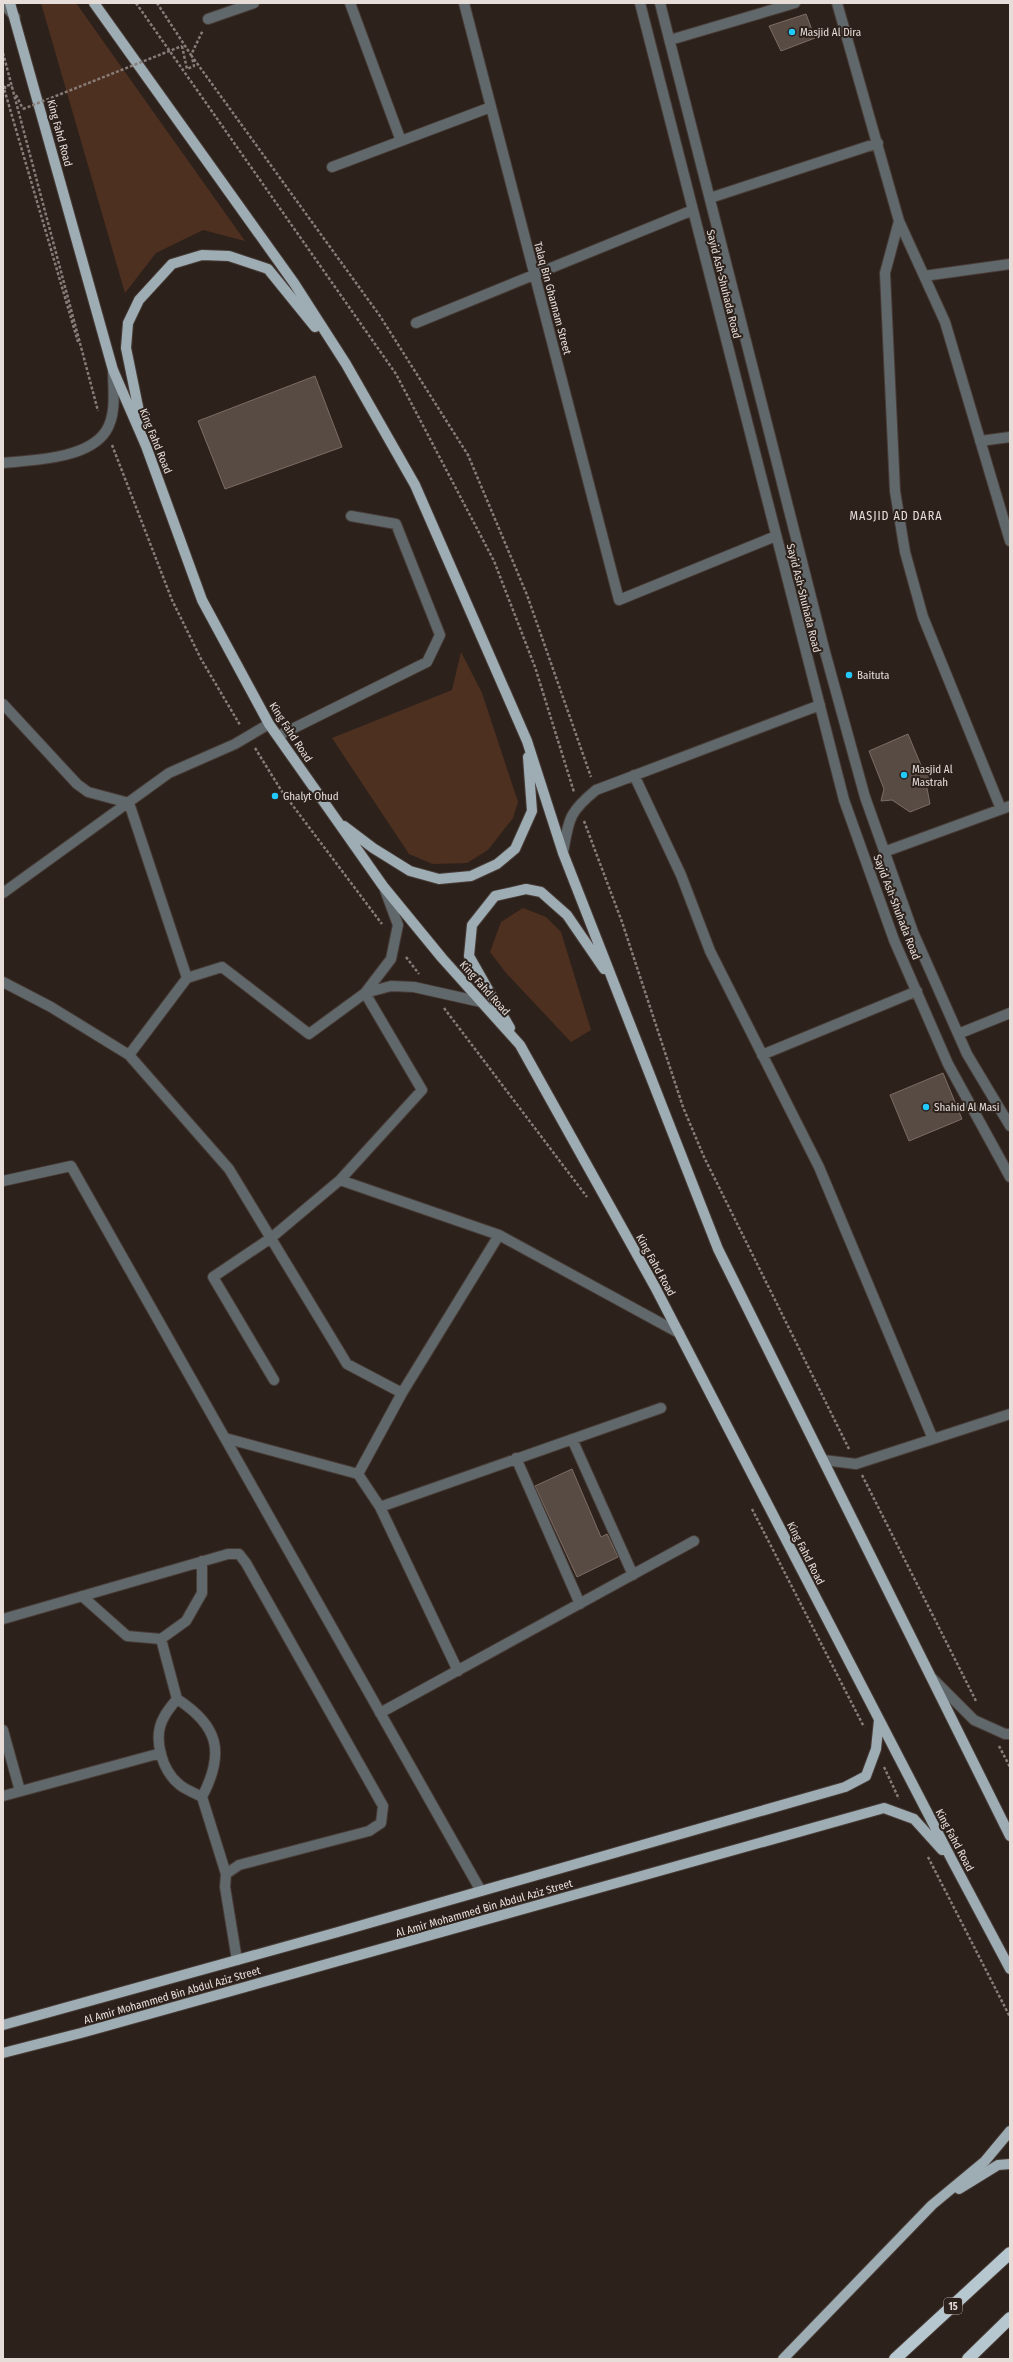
<svg xmlns="http://www.w3.org/2000/svg" width="1013" height="2362" viewBox="0 0 1013 2362" font-family="'Fira Sans Condensed',sans-serif">
<style>
.green{fill:#4e3020}
.building{fill:#584b43;stroke:#7c6d65}
.lines{fill:none;stroke-linecap:round;stroke-linejoin:round}
.minor-casing{stroke:#473b36;stroke-width:12}
.major-casing{stroke:#473b36;stroke-width:12}
.highway-casing{stroke:#473b36;stroke-width:14}
.path{stroke:#877c77;stroke-width:2.5;stroke-dasharray:3 2;stroke-linecap:butt}
.minor{stroke:#61686b;stroke-width:10}
.major{stroke:#9eacb3;stroke-width:10}
.highway{stroke:#b6c7cf;stroke-width:12}
.path-bridge{stroke:#877c77;stroke-width:2.5;stroke-dasharray:3 2;stroke-linecap:butt}
.poi-dot{fill:#21c9fd;stroke:#2d211b;stroke-width:1.5}
.labels{text-anchor:middle;stroke-width:4;stroke-linejoin:round;paint-order:stroke}
.shield{fill:#2d211b;stroke:#aea5a0;stroke-width:1}
.shield-label{font-size:10px;font-weight:bold;fill:#e6ddd9}
.poi-label{font-size:11px;fill:#e6ddd9;stroke:#2d211b;text-anchor:start}
.street-label{font-size:11px;fill:#e6ddd9;stroke:#2d211b}
.neighbourhood-label{font-size:12px;letter-spacing:1px;fill:#e6ddd9;stroke:#2d211b}
</style>
<rect width="100%" height="100%" fill="#2d211b"/>
<path class="green" d="M41,3H76L245,241L203,230L156,253L125,293Z
M461,652L482,693L518,802L513,818L488,850L467,863L433,864L409,854L332,738L452,690Z
M523,908L546,917L561,932L591,1030L571,1042L506,973L490,952L501,922Z"/>
<path class="building" d="M806,14L815,38L781,51L769,26Z
M315,376L342,447L225,489L198,421Z
M908,734L923,770L927,768L932,781L926,783L930,804L910,812L892,800L881,801L884,789L869,751Z
M943,1073L962,1119L909,1141L890,1095Z
M572,1469L601,1537L607,1534L618,1557L577,1577L535,1486Z"/>
<g class="lines">
<g class="minor-casing">
<path id="minor" d="M3,3L15,17
M350,3L401,141
M464,3L619,600L776,536
M640,3L844,800L894,940L948,1064L1010,1177
M660,3L825,652L865,797L913,932L967,1054L1010,1126
M837,3L899,221L945,322L1010,541
M208,19L254,3
M670,40L795,3
M332,167L491,107
M710,198L878,143
M899,221L885,273L895,491L905,552L923,617L1001,809
M924,276L1010,264
M416,323L693,210
M980,441L1010,437
M3,463C33,460 88,459 106,431C117,414 113,389 113,370
M3,704L77,784L88,792L129,803L187,978L129,1055
M278,736L427,662L440,635L396,524L351,516
M634,775L681,875L710,951L819,1167L933,1439
M884,852L1010,806
M563,853C569,819 568,813 596,790L820,705
M3,893L169,773L235,744L269,724
M187,978L222,967L309,1034L365,993L391,959L398,925L385,890
M3,982L51,1007L129,1055L229,1169L347,1364L402,1393
M365,993L391,986L414,987L481,1002
M958,1034L1010,1013
M762,1055L917,991
M340,1180L499,1235L679,1333
M3,1181L71,1166L481,1891
M274,1380L213,1277L271,1238L340,1180L422,1090L365,993
M225,1438L358,1474
M572,1439L633,1575
M516,1458L580,1604
M823,1460L856,1464L1010,1414
M380,1507L661,1408
M82,1596L127,1636L161,1639L186,1621L202,1593V1561
M3,1619L228,1554H239L246,1563L383,1806L381,1823L369,1831L239,1865L226,1874L225,1887L237,1960
M161,1639L177,1699C219,1726 225,1753 202,1797L226,1874
M458,1671L380,1507L358,1474L402,1393L499,1235
M932,1678L974,1720L1005,1734H1010
M177,1699C172,1705 167,1711 164,1717C152,1738 162,1771 180,1785C186,1790 195,1793 202,1797
M380,1713L694,1541
M3,1730L20,1791
M3,1796L161,1753"/>
</g>
<g class="major-casing">
<path id="major" d="M10,3L113,370L146,446L202,600L269,724L383,886L442,958L520,1045L655,1287L953,1862L1010,1969
M94,3L294,283L346,364L415,485L527,741L563,853L718,1249L1010,1836
M142,426L126,348L128,323L139,300L172,264L202,255L229,256L268,269L315,327
M344,826L373,848L410,871L439,879L471,876L497,864L515,849L532,811L528,757
M510,1028L469,956L472,925L495,896L526,889L541,892L567,915L604,969
M3,2025L338,1932L845,1787L866,1776L876,1749L879,1720
M3,2053L81,2033L884,1808L914,1819L942,1850
M959,2189L998,2165L1010,2164
M783,2359L932,2205L985,2161L1010,2131"/>
</g>
<g class="highway-casing">
<path id="highway" d="M895,2359L1010,2253
M968,2359L1010,2318"/>
</g>
<path class="path" d="M136,3L396,374L494,561L535,667L574,792
M157,3L191,55L203,30
M182,46L187,69L194,66L192,58
M3,53L98,411
M191,55L380,316L468,455L527,595L591,777
M3,85L78,342
M5,89V86L10,85L12,87
M16,95L23,109
M112,445L172,600L201,659L240,725
M255,748L281,790L382,924
M584,821L622,922L683,1107L704,1157L849,1449
M406,957L419,974
M444,1008L587,1197
M862,1475L976,1701
M752,1509L864,1727
M999,1746L1010,1767
M884,1767L899,1799
M928,1857L1010,2017"/>
<use href="#minor" class="minor"/>
<use href="#major" class="major"/>
<use href="#highway" class="highway"/>
<path class="path-bridge" d="M23,109L182,46"/>
</g>
<g class="poi-dot">
<circle cx="792" cy="32" r="4"/>
<circle cx="849" cy="675" r="4"/>
<circle cx="904" cy="775" r="4"/>
<circle cx="275" cy="796" r="4"/>
<circle cx="926" cy="1107" r="4"/>
</g>
<g class="labels">
<rect class="shield" x="944" y="2298" width="18" height="16" rx="3"/>
<g class="shield-label">
<text x="953" y="2310">15</text>
</g>
<g class="poi-label">
<text x="800" y="36">Masjid Al Dira</text>
<text x="857" y="679">Baituta</text>
<text x="912" y="773">Masjid Al<tspan x="912" dy="13">Mastrah</tspan></text>
<text x="283" y="800">Ghalyt Ohud</text>
<text x="934" y="1111">Shahid Al Masi</text>
</g>
<g class="street-label">
<text transform="translate(60 133) rotate(75)" y="4">King Fahd Road</text>
<text transform="translate(724 284) rotate(76)" y="4">Sayid Ash-Shuhada Road</text>
<text transform="translate(553 298) rotate(75)" y="4">Talaq Bin Ghannam Street</text>
<text transform="translate(156 441) rotate(68)" y="4">King Fahd Road</text>
<text transform="translate(804 598) rotate(76)" y="4">Sayid Ash-Shuhada Road</text>
<text transform="translate(291 732) rotate(57)" y="4">King Fahd Road</text>
<text transform="translate(897 907) rotate(69)" y="4">Sayid Ash-Shuhada Road</text>
<text transform="translate(485 988) rotate(48)" y="4">King Fahd Road</text>
<text transform="translate(656 1265) rotate(61)" y="4">King Fahd Road</text>
<text transform="translate(806 1553) rotate(63)" y="4">King Fahd Road</text>
<text transform="translate(955 1840) rotate(62)" y="4">King Fahd Road</text>
<text transform="translate(484 1908) rotate(-16)" y="4">Al Amir Mohammed Bin Abdul Aziz Street</text>
<text transform="translate(172 1995) rotate(-16)" y="4">Al Amir Mohammed Bin Abdul Aziz Street</text>
</g>
<g class="neighbourhood-label">
<text x="896" y="520">MASJID AD DARA</text>
</g>
</g>
<rect width="1013" height="2362" fill="none" stroke="#e6ddd9" stroke-width="8"/>
</svg>
